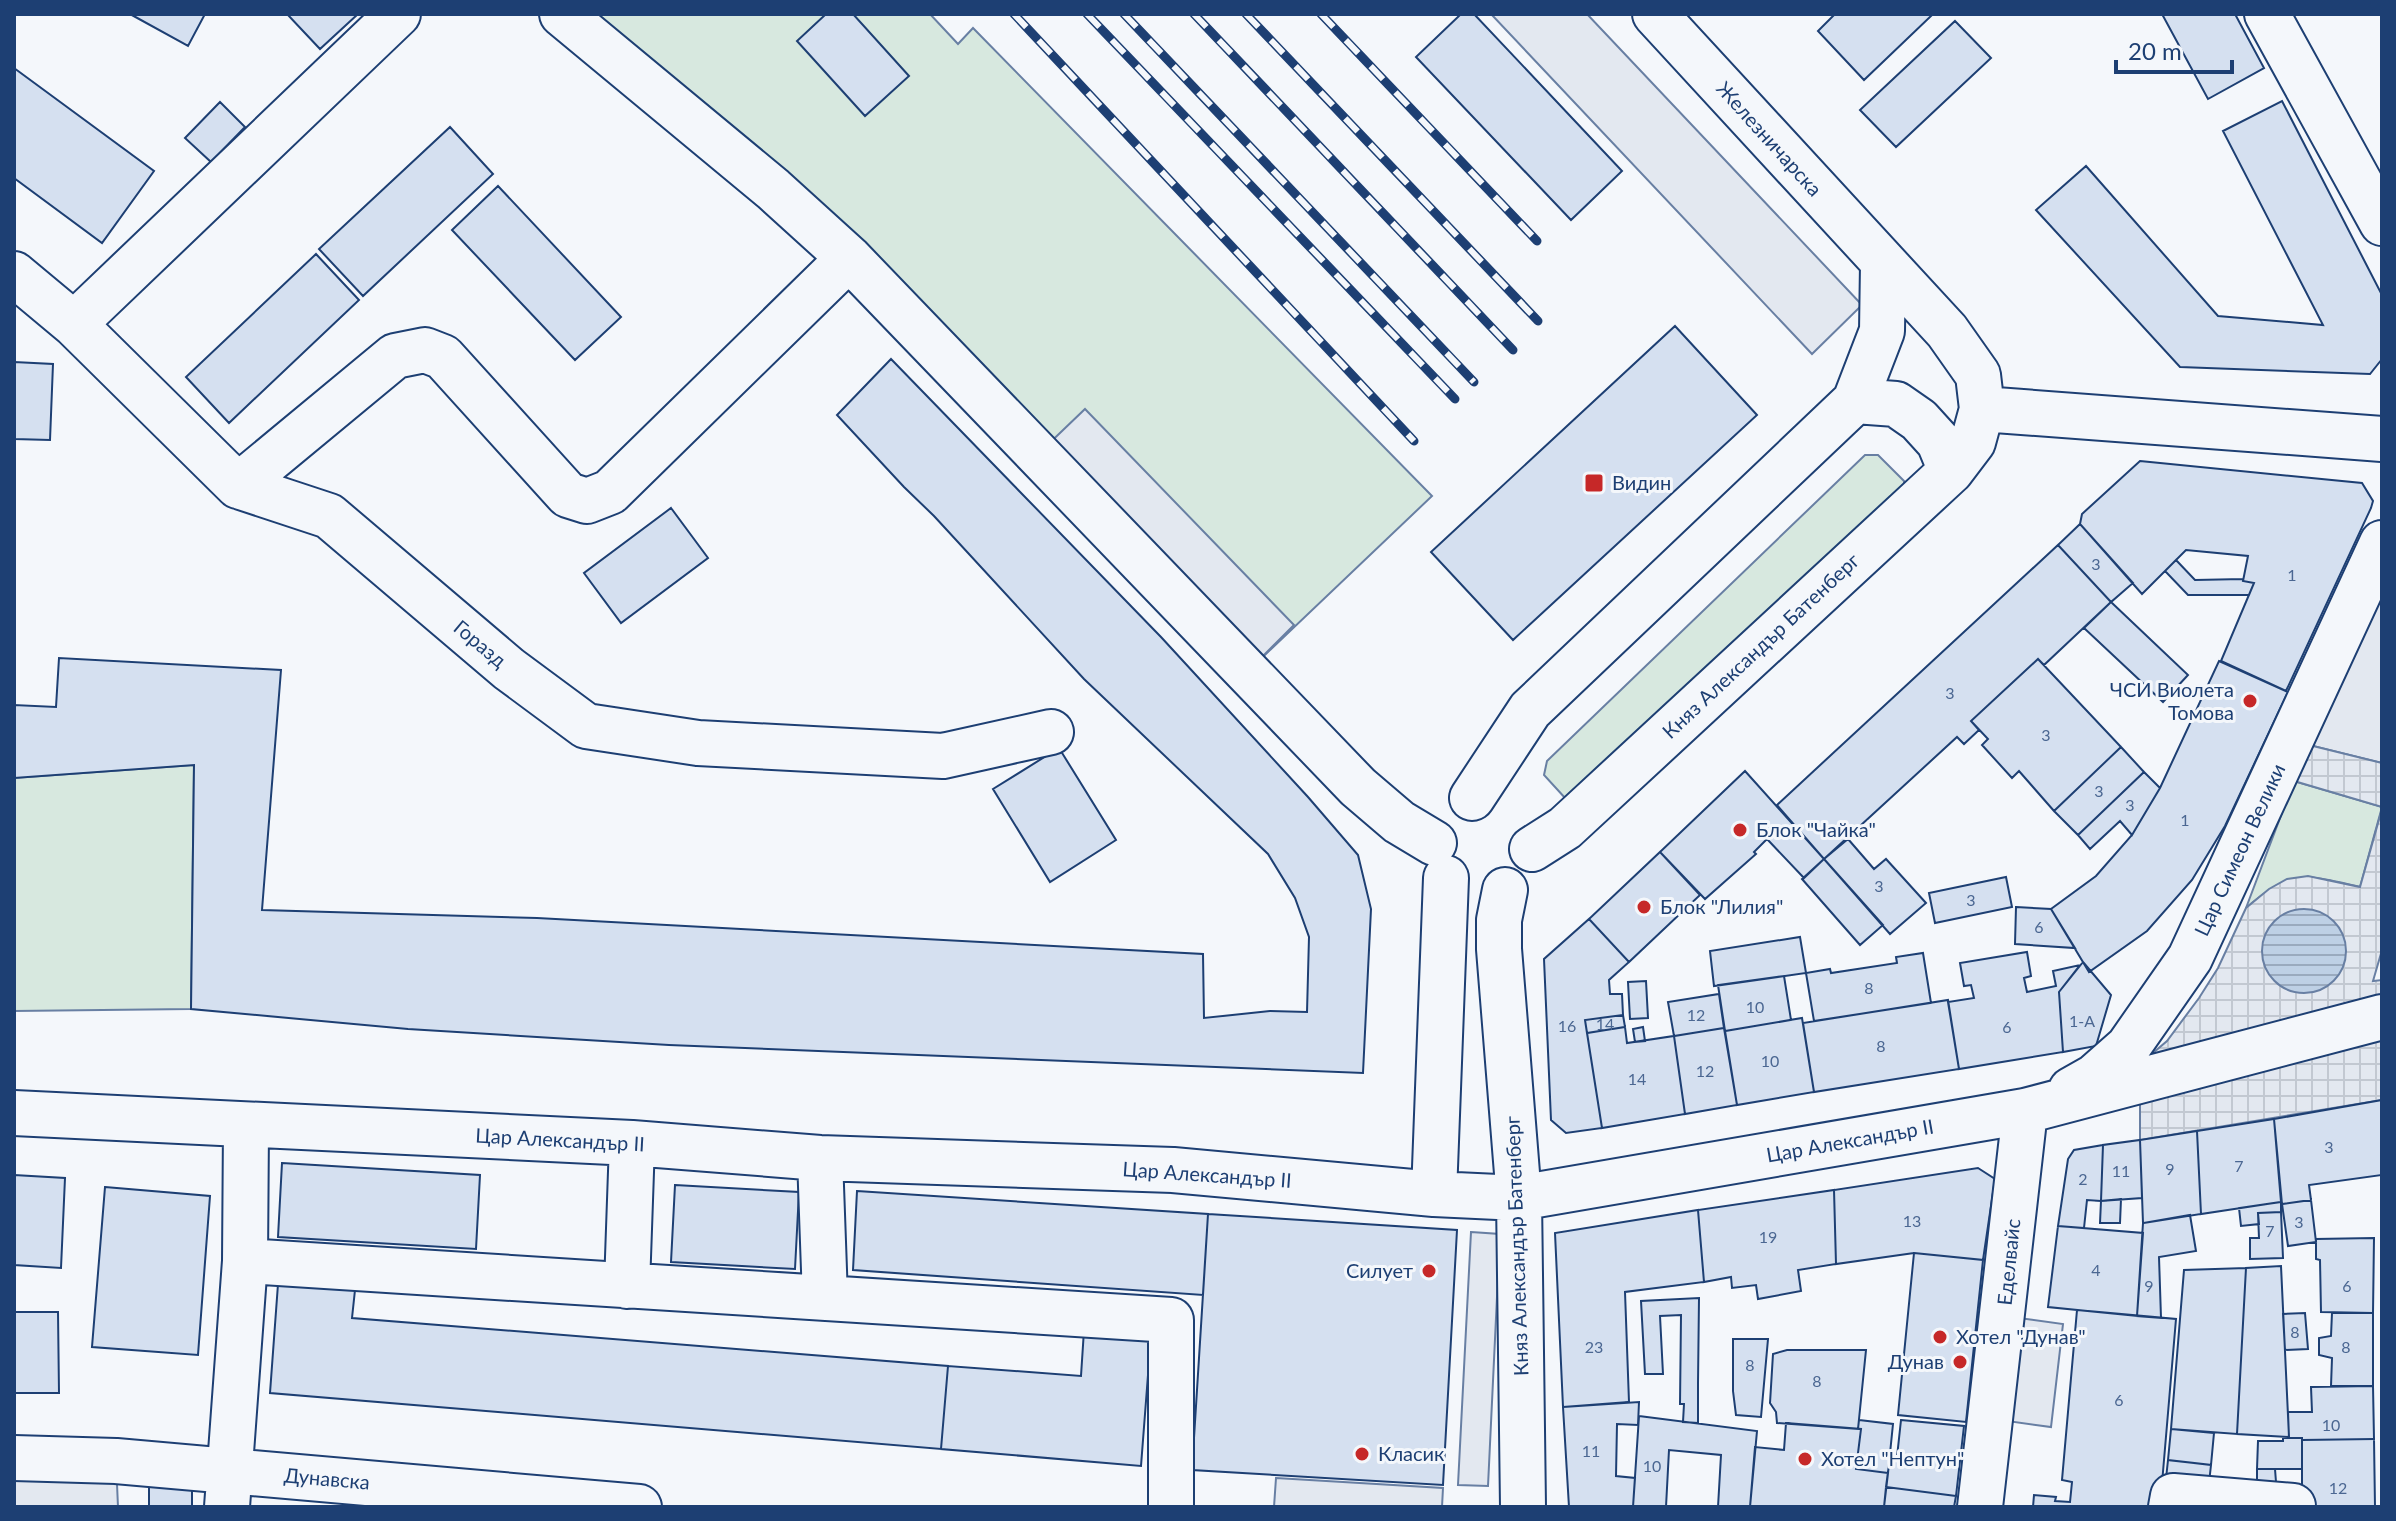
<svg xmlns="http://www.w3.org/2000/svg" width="2396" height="1521" viewBox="0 0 2396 1521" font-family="Lato,sans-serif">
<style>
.green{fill:#d7e8df;stroke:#687fa3;stroke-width:2}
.parking{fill:#e3e8f0;stroke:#687fa3;stroke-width:2}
.plaza{fill:url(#plaza-grid);stroke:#687fa3;stroke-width:2}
.water{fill:url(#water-rules);stroke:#687fa3;stroke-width:2}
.building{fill:#d5e0f0;stroke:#1d3f73;stroke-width:2}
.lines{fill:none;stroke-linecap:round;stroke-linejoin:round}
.minor-casing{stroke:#1d3f73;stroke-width:48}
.minor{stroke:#f4f7fb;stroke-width:44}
.rail-casing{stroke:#1d3f73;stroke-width:9}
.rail{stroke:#f4f7fb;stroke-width:6;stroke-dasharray:18;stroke-linecap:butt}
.poi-dot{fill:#c62828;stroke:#f4f7fb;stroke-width:3}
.labels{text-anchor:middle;stroke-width:6;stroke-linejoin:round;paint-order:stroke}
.number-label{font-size:16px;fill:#4b6792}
.street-label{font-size:20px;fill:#1d3f73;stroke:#f4f7fb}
.poi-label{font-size:20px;fill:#1d3f73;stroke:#f4f7fb;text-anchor:start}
</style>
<defs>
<pattern id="plaza-grid" width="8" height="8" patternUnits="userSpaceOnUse" patternTransform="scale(2)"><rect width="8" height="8" fill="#e3e8f0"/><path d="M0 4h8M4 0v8" fill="none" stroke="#c2c8d1"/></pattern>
<pattern id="water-rules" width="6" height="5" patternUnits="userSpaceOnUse" patternTransform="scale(2)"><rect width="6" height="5" fill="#bed0e5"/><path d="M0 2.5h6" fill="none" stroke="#9aaabe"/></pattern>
</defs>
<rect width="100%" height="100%" fill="#f4f7fb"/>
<path class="green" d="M562,14H930L958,44L973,28L1432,496L1247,672L1037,455Z
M1865,455H1878L1904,481V496L1566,799L1544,775L1547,761Z
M194,765L191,1009L14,1011V778Z
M2294,781L2382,807L2360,887C2304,874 2291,869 2246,908Z"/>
<path class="parking" d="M1491,14H1587L1862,305L1812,354Z
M1085,409L1294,625L1247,672L1037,455Z
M2382,582V763L2309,745Z
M1471,1232L1500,1234L1488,1486L1458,1485Z
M2019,1318L2063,1324L2051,1427L2007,1421Z
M14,1458L116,1461L118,1507H14Z
M1276,1478L1443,1488L1442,1507H1274Z"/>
<path class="plaza" d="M2309,745L2382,763V807L2294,781Z
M2382,809V950L2373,981L2382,980V1100L2140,1140V1064L2167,1041L2199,998L2218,968L2246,908L2269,889L2287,879L2308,876L2360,887Z"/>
<path class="water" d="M2262 951a42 42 0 1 1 84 0a42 42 0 1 1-84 0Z"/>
<path class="building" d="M130,14H205L188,46Z
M287,14H358L320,49Z
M826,14H853L909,76L865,116L797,41Z
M1461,14H1474L1622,171L1571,220L1416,57Z
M1835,14H1929L1931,16L1864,80L1818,31Z
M2162,14H2235L2264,68L2208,99Z
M1955,21L1991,58L1896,147L1860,110Z
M14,68L154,171L102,243L14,178Z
M2282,101L2382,295V359L2370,374L2180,367L2036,210L2086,166L2218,316L2323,325L2223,131Z
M220,102L245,127L211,162L185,138Z
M450,127L493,174L363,296L319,249Z
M498,186L621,317L575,360L452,230Z
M316,254L359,300L229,423L186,377Z
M1675,326L1757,415L1513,640L1431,552Z
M891,359L1161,637L1308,797L1358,855L1371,909L1363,1073L669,1045L408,1029L191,1009L194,765L14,778V705L56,707L59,658L281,670L262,910L537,918L1203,954L1204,1018L1270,1011L1307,1012L1309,937L1295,898L1268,854L1084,679L934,516L904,487L837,415Z
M14,362L53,364L50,440L14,439Z
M2140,461L2362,483L2373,501L2371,508L2286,691L2221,661L2254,583L2243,581L2248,556L2186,550L2142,594L2080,524L2082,514Z
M671,508L708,558L621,623L584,573Z
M2080,524L2133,583L2111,602L2058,545Z
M2058,545L2111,602L2044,665L2038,659L1971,721L1979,730L1964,744L1957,737L1824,859L1777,805Z
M2176,560L2195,580L2243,579V581L2254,583L2249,595H2188L2165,571Z
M2111,602L2188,675L2163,702L2084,628Z
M2038,659L2121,747L2054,811L2019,771L2012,778L1982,745L1988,739L1971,721Z
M2219,661L2288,692L2225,826L2192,880L2147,931L2089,972L2051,909L2096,876L2132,835L2160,788Z
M2121,747L2144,772L2078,835L2054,811Z
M1059,748L1116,840L1050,882L993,789Z
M1745,771L1824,859L1804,878L1767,839L1754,852L1756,854L1705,899L1660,852Z
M2144,772L2160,788L2132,835L2120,821L2090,849L2078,835Z
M1848,839L1874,869L1886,859L1926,903L1890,934L1824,859Z
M1660,852L1700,895L1629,962L1589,919Z
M1824,859L1883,925L1860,945L1802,879Z
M2006,877L2012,907L1935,923L1929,893Z
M2016,907L2051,909L2075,948L2015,944Z
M1589,919L1629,962L1609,980L1610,994H1622L1623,1015L1585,1020L1602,1128L1566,1133L1551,1120L1544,959Z
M1800,937L1806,973L1714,986L1710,951Z
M2027,952L2031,976L2024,978L2027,992L2056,986L2053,971L2080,965L2059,992L2063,1052L1959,1069L1948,1002L1974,998L1971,985L1964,986L1960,963Z
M1923,953L1931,1003L1814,1021L1806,973L1830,969L1831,973L1897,963L1896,957Z
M2083,962L2111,995L2096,1046L2063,1052L2059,992Z
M1784,976L1791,1020L1725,1031L1718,985Z
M1646,981L1648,1018L1630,1019L1628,982Z
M1719,994L1724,1028L1674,1036L1668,1002Z
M1948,1000L1959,1069L1814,1092L1803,1023Z
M1623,1015L1625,1027L1587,1033L1585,1020Z
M1802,1018L1814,1092L1737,1105L1725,1031Z
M1625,1027L1627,1043L1674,1036L1685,1114L1602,1128L1587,1033Z
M1643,1027L1645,1041L1635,1042L1633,1029Z
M1724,1028L1737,1105L1685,1114L1674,1036Z
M2382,1100V1175L2309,1185L2311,1200L2282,1204L2274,1119Z
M2274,1119L2281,1202L2201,1214L2197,1131Z
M2197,1131L2201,1214L2143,1223L2140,1140Z
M2140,1140L2142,1198L2101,1201L2103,1145Z
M2103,1145L2101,1201L2087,1200L2084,1228L2058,1226L2068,1159L2074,1150Z
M282,1163L480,1175L476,1249L278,1237Z
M1978,1168L1995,1179L1983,1260L1914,1253L1836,1264L1834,1190Z
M14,1175L65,1178L61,1268L14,1265Z
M675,1185L799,1192L795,1269L671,1262Z
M105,1187L210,1196L198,1355L92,1347Z
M1834,1190L1836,1264L1798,1270L1801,1291L1758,1299L1756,1285L1732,1288L1731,1277L1704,1282L1698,1210Z
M857,1191L1208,1214L1203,1295L853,1270Z
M2121,1199L2120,1223H2100L2101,1201Z
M2311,1200L2316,1242L2288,1246L2282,1204Z
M2281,1202V1212L2258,1213L2259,1224L2241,1226L2239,1208Z
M1698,1210L1704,1282L1625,1292L1629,1402L1563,1407L1555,1233Z
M2281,1212L2283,1258L2250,1259V1238H2259L2258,1213Z
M1208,1214L1457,1230L1443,1485L1192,1470Z
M2190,1215L2196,1251L2159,1257L2161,1318L2137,1316L2143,1223Z
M2058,1226L2143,1233L2137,1316L2048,1307Z
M2374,1238L2373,1313L2321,1312L2320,1260L2316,1259V1239Z
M1914,1253L1983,1260L1966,1422L1898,1415Z
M2281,1266L2289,1437L2237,1434L2246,1268Z
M2246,1268L2237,1434L2171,1429L2184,1270Z
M278,1284L355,1290L352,1318L948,1366L941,1449L270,1393Z
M1699,1298L1698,1383V1423L1683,1422L1684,1404H1680L1681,1315L1660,1316L1663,1374H1645L1641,1301Z
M2077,1310L2176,1319L2160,1507H2033L2034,1495L2056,1497L2055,1501L2070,1502L2072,1482L2062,1480Z
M14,1312H58L59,1393H14Z
M2305,1313L2308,1349L2285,1350L2283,1314Z
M2332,1313H2373V1386H2331L2332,1358L2319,1355V1338L2331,1336Z
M1084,1330L1151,1336L1141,1466L941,1449L948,1366L1081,1376Z
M1733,1339H1768L1761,1417L1736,1415L1733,1391Z
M1787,1350H1866L1858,1429L1777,1423L1776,1412L1770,1403L1773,1354Z
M2373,1386L2374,1439L2302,1440V1438H2289L2288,1412H2312L2311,1387Z
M1639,1402L1638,1425L1617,1424L1616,1476L1635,1478L1633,1507H1569L1563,1407Z
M1639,1416L1757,1431L1750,1507H1718L1721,1455L1669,1450L1666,1507H1633Z
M1859,1420L1893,1424L1888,1473L1856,1469L1861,1429H1858Z
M1901,1420L1964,1426L1956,1496L1886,1487L1890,1457H1897Z
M1786,1423L1861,1429L1856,1469L1888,1473L1884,1507H1750L1755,1447L1784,1450Z
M2171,1429L2214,1433L2211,1465L2168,1460Z
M2283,1438H2302V1469H2257L2258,1441H2283Z
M2374,1439L2375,1507H2302V1440Z
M2168,1460L2211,1465L2208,1492L2165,1488Z
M2257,1469H2275L2276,1482H2257Z
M149,1484H192V1507H149Z
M1886,1487L1956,1496L1954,1507H1884Z"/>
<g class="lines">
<g class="minor-casing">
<path id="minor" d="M562,14L773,189L849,258L1358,787L1399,822L1434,843
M2267,14L2382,223
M14,274L74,324L238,486L329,516L509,669L586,726L698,743L943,756L1051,732
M74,324L398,14
M1855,401L1896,404L1919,420L1939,442L1951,471
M1982,409L2382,439
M238,486L395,356L425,350L443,357L568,495L587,501L610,492L849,258
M1472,798L1530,710L1855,401L1882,331L1883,264
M1532,849L1565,828L1951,471L1973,442L1982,409L1978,375L1947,331L1655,14
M1505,890L1499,920V949L1519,1198L1523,1507
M2071,1090L2094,1077L2128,1047L2190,958L2382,543
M14,1113L632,1143L820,1158L1173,1170L1434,1194L1519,1198L2025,1111L2382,1017
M820,1158L825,1298
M1434,1194L1446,878
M245,1261L1171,1320V1507
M627,1286L632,1143
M14,1458L116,1461L639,1507
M227,1507L245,1261L246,1126
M1980,1507L2025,1111
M2171,1507L2173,1496L2293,1506"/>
</g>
<use href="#minor" class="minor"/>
<g class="rail-casing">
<path id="rail" d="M1014,14L1414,441
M1087,14L1455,399
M1124,14L1474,382
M1194,14L1513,350
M1246,14L1538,321
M1321,14L1537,241"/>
</g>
<use href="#rail" class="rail"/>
</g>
<g class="poi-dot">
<rect x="1584" y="473" width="20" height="20" rx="4"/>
<circle cx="2250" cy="701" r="8"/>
<circle cx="1740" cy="830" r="8"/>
<circle cx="1644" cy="907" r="8"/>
<circle cx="1429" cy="1271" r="8"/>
<circle cx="1940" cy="1337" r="8"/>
<circle cx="1960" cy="1362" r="8"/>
<circle cx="1362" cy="1454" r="8"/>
<circle cx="1805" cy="1459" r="8"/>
</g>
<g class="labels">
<g class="number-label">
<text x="2096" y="570">3</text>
<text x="2292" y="581">1</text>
<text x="1950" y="699">3</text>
<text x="2046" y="741">3</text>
<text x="2099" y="797">3</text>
<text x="2130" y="811">3</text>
<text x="2185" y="826">1</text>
<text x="1879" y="892">3</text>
<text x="1971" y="906">3</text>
<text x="2039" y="933">6</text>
<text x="1869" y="994">8</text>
<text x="1755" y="1013">10</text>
<text x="1696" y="1021">12</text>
<text x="2082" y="1027">1-А</text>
<text x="1605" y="1030">14</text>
<text x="1567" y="1032">16</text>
<text x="2007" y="1033">6</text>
<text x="1881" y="1052">8</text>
<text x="1770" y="1067">10</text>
<text x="1705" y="1077">12</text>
<text x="1637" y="1085">14</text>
<text x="2329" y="1153">3</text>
<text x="2239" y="1172">7</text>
<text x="2170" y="1175">9</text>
<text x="2121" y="1177">11</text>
<text x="2083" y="1185">2</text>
<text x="1912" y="1227">13</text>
<text x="2299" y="1228">3</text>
<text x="2270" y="1237">7</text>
<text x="1768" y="1243">19</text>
<text x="2096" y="1276">4</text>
<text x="2149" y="1292">9</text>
<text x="2347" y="1292">6</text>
<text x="2295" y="1338">8</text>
<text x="1594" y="1353">23</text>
<text x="2346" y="1353">8</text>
<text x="1750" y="1371">8</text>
<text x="1817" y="1387">8</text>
<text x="2119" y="1406">6</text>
<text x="2331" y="1431">10</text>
<text x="1591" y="1457">11</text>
<text x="1652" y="1472">10</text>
<text x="2338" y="1494">12</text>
</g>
<g class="street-label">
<text transform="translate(1769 139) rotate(48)" y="7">Железничарска</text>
<text transform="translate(480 644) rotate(40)" y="7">Горазд</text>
<text transform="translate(1761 646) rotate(-43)" y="7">Княз Александър Батенберг</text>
<text transform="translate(2240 850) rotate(-65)" y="7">Цар Симеон Велики</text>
<text transform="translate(560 1140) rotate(3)" y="7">Цар Александър II</text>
<text transform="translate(1850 1141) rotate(-10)" y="7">Цар Александър II</text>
<text transform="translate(1207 1175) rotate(4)" y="7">Цар Александър II</text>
<text transform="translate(1517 1246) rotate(-92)" y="7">Княз Александър Батенберг</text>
<text transform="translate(2009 1262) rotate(-84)" y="7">Еделвайс</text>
<text transform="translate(327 1479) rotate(5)" y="7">Дунавска</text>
</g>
<g class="poi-label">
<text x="1612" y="490">Видин</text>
<text x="2234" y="697" text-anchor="end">ЧСИ Виолета<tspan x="2234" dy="23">Томова</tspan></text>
<text x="1756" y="837">Блок "Чайка"</text>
<text x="1660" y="914">Блок "Лилия"</text>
<text x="1413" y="1278" text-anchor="end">Силует</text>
<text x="1956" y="1344">Хотел "Дунав"</text>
<text x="1944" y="1369" text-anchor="end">Дунав</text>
<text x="1378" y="1461">Класик</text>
<text x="1821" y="1466">Хотел "Нептун"</text>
</g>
</g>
<rect width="2396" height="1521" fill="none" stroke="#1d3f73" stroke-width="32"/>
<path d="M2116 60v12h116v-12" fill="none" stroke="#1d3f73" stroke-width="4"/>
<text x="2128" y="60" font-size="24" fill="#1d3f73" stroke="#f4f7fb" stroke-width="6" paint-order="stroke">20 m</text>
</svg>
